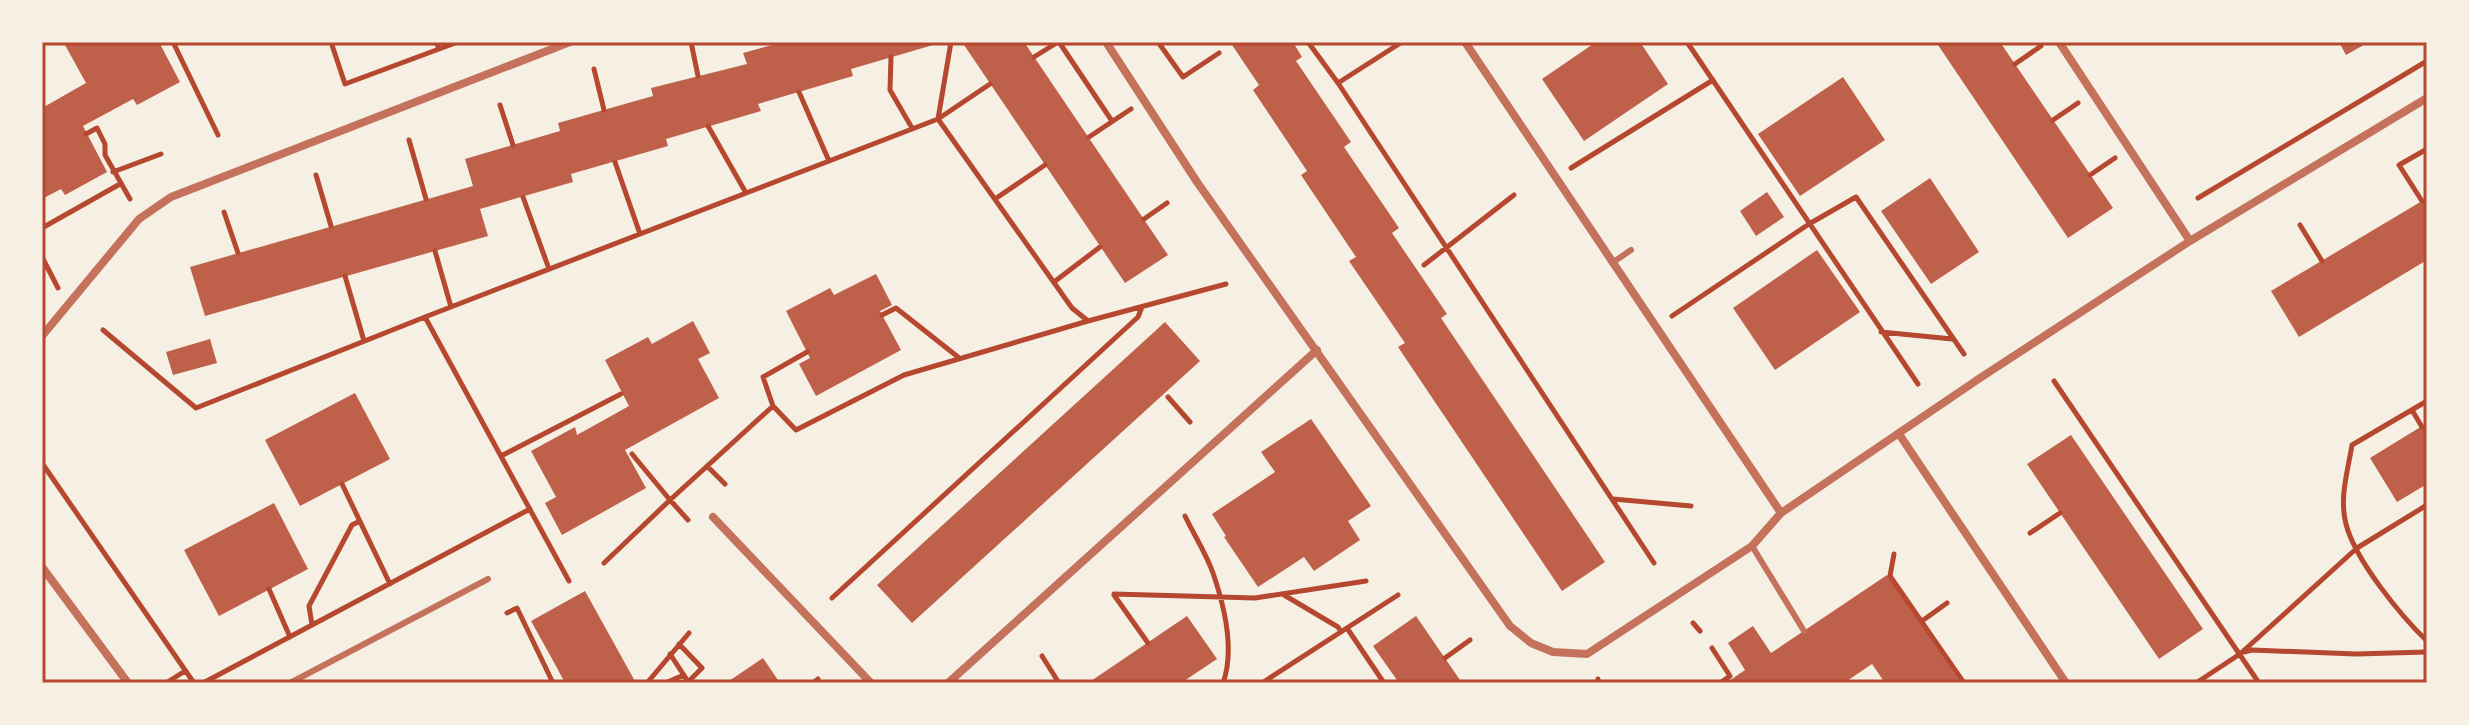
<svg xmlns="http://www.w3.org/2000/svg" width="2469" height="725" viewBox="0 0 2469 725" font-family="Poppins,sans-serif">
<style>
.building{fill:#bf614a}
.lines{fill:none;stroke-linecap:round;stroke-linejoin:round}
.path{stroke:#b5482f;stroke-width:5}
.service{stroke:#c5725c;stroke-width:6}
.minor{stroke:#c5725c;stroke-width:8}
.neatline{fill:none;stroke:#b5482f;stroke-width:3}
</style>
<rect width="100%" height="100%" fill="#f6efe4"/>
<path class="building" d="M70,42H159L180,82L137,105L133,99L83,126L107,172L65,195L61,189L42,199V108L86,83L65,45Z
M783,42L940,43L851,69L853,76L758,104L761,111L666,139L668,146L571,174L573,182L480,209L488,236L205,316L190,267L473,186L465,159L560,131L558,123L653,96L651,88L747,64L743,53Z
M962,42H1024L1168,255L1125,283Z
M1230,42H1293L1302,57L1296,61L1351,142L1344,147L1399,228L1392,233L1447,314L1441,318L1605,562L1562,591L1398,347L1405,343L1349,261L1356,257L1301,175L1307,171L1253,90L1259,85Z
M1596,42H1640L1668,84L1584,141L1542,79Z
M1936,42H2000L2113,208L2068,238Z
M2339,42H2369L2346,55Z
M1843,77L1885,140L1800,196L1758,134Z
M1930,178L1979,252L1931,284L1881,211Z
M1767,192L1784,217L1756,236L1740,211Z
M2427,198V260L2299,337L2271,291Z
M1817,250L1860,312L1775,370L1733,308Z
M876,274L892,305L880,311L901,350L816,396L799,364L810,358L786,311L830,288L834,295Z
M693,321L710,353L698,359L719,398L625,450L646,488L562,535L545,503L556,497L531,451L575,427L577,435L629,406L605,360L648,337L652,344Z
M1165,322L1200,361L912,623L877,585Z
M210,339L217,363L173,375L166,352Z
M355,393L390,459L300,506L265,440Z
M1311,419L1371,506L1348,521L1360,540L1314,571L1304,557L1258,587L1224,537L1226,536L1212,514L1275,472L1261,452Z
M2427,423V484L2397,502L2370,458Z
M2071,435L2203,629L2159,659L2027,464Z
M274,503L308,569L219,616L184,550Z
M1887,575L1961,683H1885L1872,664L1844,683H1726L1745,670L1728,643L1753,626L1771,653Z
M585,591L636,683H565L556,666L531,621Z
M1187,616L1217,659L1181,683H1088Z
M1416,616L1462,683H1399L1373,646Z
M763,658L780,683H726Z"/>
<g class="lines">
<path class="path" d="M173,42L218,135
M331,42L345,84L439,49
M436,42L439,49L458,42
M691,42L698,76
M951,42L938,119L1072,308L1088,321
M1059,42L1112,121
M1158,42L1183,77L1219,53
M1308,42L1338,83L1654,563
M1687,42L1918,384
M2426,42L2427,44
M160,43L162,42
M891,57L890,90L912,128
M1034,57L1058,42
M2015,64L2041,46
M594,69L604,110
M1338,83L1402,42
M799,92L829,161
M500,105L513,145
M2053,120L2078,103
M708,126L746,193
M86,134L97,128L105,144V155L130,199
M1089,137L1131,109
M409,140L426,199
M615,162L640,234
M1571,168L1713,80
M113,172L161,154
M316,175L331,226
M2090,175L2115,158
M523,197L549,269
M2198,198L2427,61
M995,199L1045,165
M2422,201L2399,165L2427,149
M224,212L238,253
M1144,219L1167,203
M2300,225L2322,261
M42,228L120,184
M435,251L451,307
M42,257L58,288
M1424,265L1514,195
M345,276L364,341
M1054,282L1100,247
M882,315L896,308L958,357
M1672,316L1809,224L1856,197L1964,354
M425,317L938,119L990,84
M103,330L196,408L425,317L569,581
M1881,332L1952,339
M2054,381L2259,683
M1168,397L1190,422
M2427,401L2352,445C2348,470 2339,498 2346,524C2355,560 2401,616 2427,641
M773,406L763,377L807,352
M2412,410L2422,427
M632,454L670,500L773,406L796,430L904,375L1088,321L1226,284
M501,456L621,394
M42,463L194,683
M707,466L725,484
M342,484L390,584
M1613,499L1691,506
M1185,516C1194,535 1206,553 1213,573C1224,605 1235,650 1223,683
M2030,533L2060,513
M1894,554L1890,576L1964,683
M604,563L670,500L688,520
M269,589L290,637
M1114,594L1255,598L1366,581
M1114,595L1148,643
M1284,595L1338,627L1341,632
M832,598L1138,317L1142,307
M517,608L553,683
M507,613L515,609
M1922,621L1947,603
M1693,623L1700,631
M312,625L309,606L352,525L360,521
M1347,628L1384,683
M679,644L702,668L688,682
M1712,648L1730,676L1720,683
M2244,652L2252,650L2356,654L2427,652
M670,654L689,683
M1042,656L1059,683
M1445,658L1470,640
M1598,679L1599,683
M166,683L185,671
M203,683L530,509
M647,683L689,633
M665,683L684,675
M813,683L818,679
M1262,683L1398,595
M2196,683L2240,654L2357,548L2427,505"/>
<path class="service" d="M1612,263L1631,250
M1752,546L1804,631
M290,683L488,579"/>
<path class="minor" d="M1106,42L1197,182L1510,626L1531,643L1553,652L1587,654L1752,546L1781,513L1980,378L2190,241L2427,98
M1465,42L1781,513
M2059,42L2190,241
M42,336L139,219L171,197L570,42
M1899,434L2066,683
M713,517L871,683
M42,567L128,683
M948,683L1317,350"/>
</g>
<rect width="2469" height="725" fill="none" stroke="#f6efe4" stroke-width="88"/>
<rect x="44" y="44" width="2381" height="637" class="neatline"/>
</svg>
